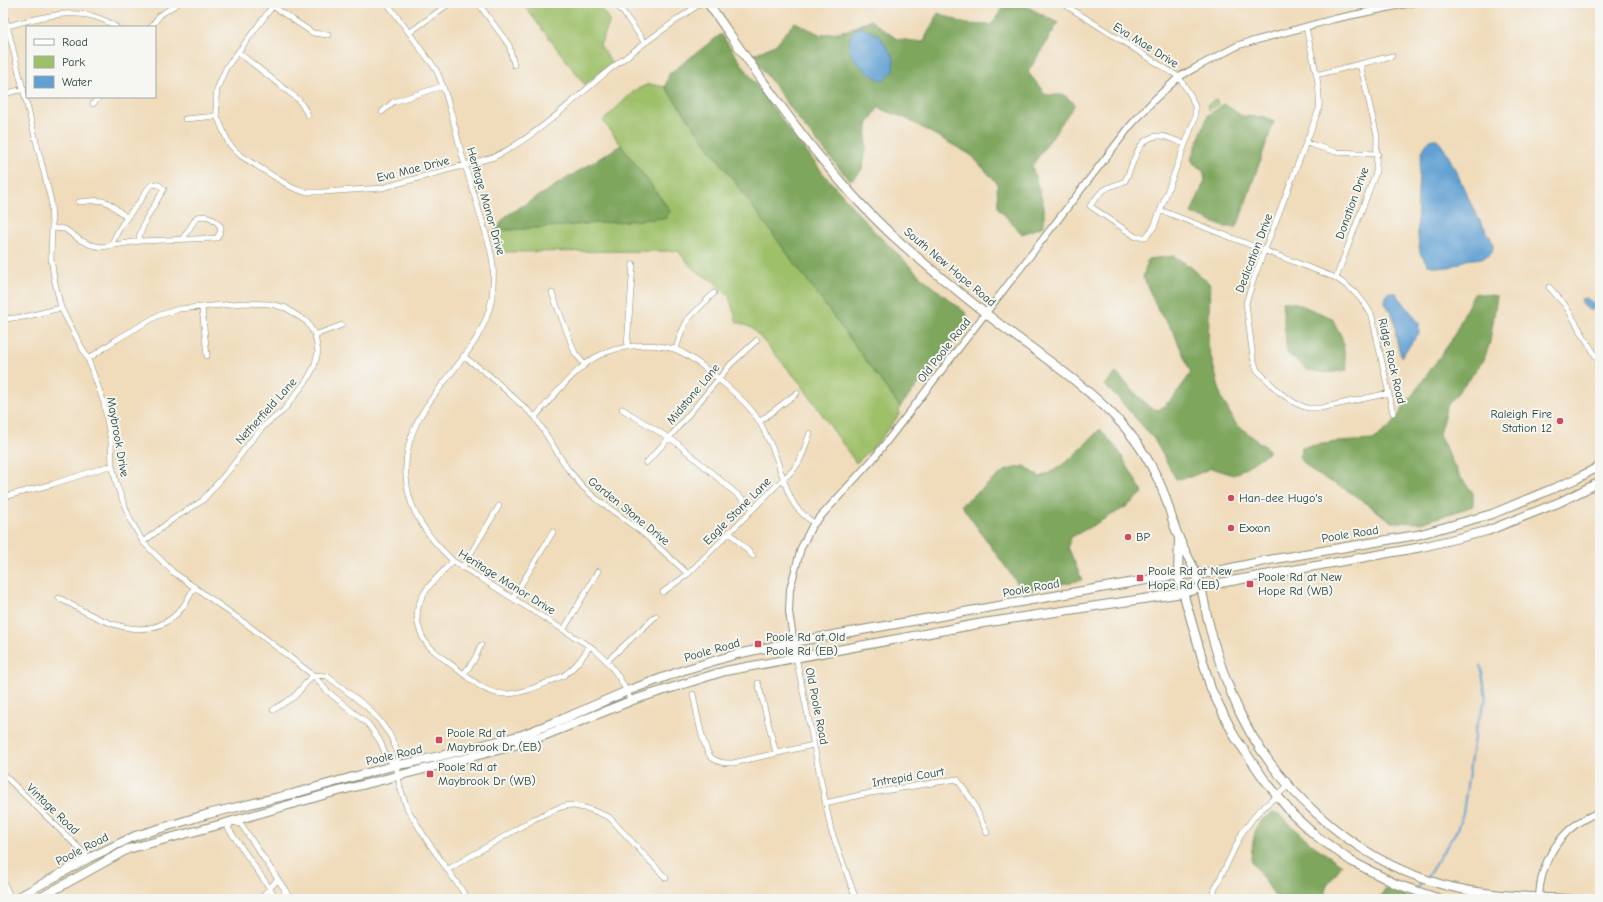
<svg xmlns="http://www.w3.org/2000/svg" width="1603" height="902" viewBox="0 0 1603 902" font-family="'Comic Neue',sans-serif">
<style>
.green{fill:#9ec069;stroke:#5e7e4e}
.forest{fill:#7ea65d;stroke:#4e7248}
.water{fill:#61a0d3;stroke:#406e84}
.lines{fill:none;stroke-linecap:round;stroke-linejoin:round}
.stream{stroke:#61a0d3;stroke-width:2}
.minor-casing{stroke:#888c78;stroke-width:6}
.tertiary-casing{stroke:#888c78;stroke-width:8}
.primary-casing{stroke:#888c78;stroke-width:10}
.minor{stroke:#fff;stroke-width:5}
.tertiary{stroke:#fff;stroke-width:6}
.primary{stroke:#fff;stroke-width:8}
.poi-dot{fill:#d1495b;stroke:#f6f6f2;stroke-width:1.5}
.labels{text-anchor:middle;stroke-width:4;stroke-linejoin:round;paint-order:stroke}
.street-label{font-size:12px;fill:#1f3d34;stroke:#f6f6f2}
.poi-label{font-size:12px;fill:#1f3d34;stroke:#f6f6f2;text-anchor:start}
</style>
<rect width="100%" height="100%" fill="#f6f6f2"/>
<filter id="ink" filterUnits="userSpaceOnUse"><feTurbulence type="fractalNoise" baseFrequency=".025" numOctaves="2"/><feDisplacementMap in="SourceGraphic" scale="8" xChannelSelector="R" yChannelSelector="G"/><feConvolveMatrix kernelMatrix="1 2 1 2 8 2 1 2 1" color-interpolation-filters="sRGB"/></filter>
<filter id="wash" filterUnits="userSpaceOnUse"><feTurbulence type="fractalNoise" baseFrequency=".012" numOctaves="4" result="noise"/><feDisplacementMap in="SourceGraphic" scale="16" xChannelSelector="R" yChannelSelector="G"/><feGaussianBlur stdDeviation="0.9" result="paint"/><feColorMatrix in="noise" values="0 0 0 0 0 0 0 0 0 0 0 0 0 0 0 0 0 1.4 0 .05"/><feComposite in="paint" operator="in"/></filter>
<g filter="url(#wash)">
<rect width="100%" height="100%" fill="#f0dcbb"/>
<path class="green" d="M522,3H597L610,21L600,45L612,63L585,85Z
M649,84L665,87L900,407L899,415L873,448L856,463L801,384L752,328L737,322L729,297L713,281L694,270L678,251L498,252L493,233L495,231L666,218L670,210L603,121L635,90Z
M1215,100L1217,101L1218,105L1209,110L1208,109L1207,105Z"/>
<path class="forest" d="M1006,3H1020L1058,23L1028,72L1046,95H1064L1075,104L1032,166L1044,207V226L1022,234L998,208L997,183L971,155L905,118L878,108L867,125L866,151L862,169L856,177L849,180L803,125L752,55L775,45L795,22L821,35L848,30L870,20L897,39L923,42L938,13L966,24L991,25Z
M721,34L771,106L822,172L873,230L920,276L966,313L969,322L900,407L665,87L669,74Z
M1224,104L1242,116L1265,117L1274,121L1237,227H1224L1191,213L1205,180L1203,170L1194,164L1191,159L1208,115Z
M621,145L670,211L666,218L495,231L506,216Z
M1174,256L1191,267L1210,284L1208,345L1222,399L1236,424L1268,449V453L1234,475L1211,468L1191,477L1176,479L1154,439L1118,398L1104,385L1116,373L1150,408L1159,410L1173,398L1191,373L1174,333L1159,312L1143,277L1148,259Z
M1474,293L1497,296L1490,342L1484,360L1447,406L1439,434L1458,474L1473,493V506L1421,523L1392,522L1350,492L1313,472L1299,458L1302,447L1337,442L1373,440L1392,425L1406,404L1451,341Z
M1282,301L1296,303L1332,318L1342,338L1347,370L1326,373L1308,370L1287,353Z
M1100,429L1118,450L1143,493L1126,507L1070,538L1068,547L1082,580L1023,591L961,505L1006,470L1025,466L1040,477C1064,468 1082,448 1100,429Z
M1273,813L1281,816L1313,845L1342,865L1327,885L1323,899H1277L1251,860C1253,842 1253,820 1273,813Z
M1385,889L1412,899H1379Z"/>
<path class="water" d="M859,27L879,35L894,58L893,71L885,79L880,80C867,72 844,57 850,39C851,34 854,29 859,27Z
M1432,139H1437C1456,163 1464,194 1480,221C1484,228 1494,240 1493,248C1491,260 1475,258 1466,260C1463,261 1459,264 1455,265C1447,269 1437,267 1428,265C1426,262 1423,258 1421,255C1415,240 1417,166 1423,150C1425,145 1428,142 1432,139Z
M1389,292L1396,293L1419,323V333L1401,357L1397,342L1394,319L1384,300Z
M1586,298L1597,306L1590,311L1583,305L1581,299Z"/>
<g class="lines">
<path class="stream" d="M1427,877L1457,830L1463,813L1475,731L1486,698L1481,666
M1417,889L1423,881
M1409,899L1415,892"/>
</g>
</g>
<g filter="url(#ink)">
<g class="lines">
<g class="minor-casing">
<path id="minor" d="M268,3L313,33L328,35
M275,3L226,68L217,89L216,98L217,116L229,144L241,156L291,187L304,192H323L382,188L494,157C535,137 569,104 603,75C635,49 668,26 701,3
M387,3C399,19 411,35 422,51C427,58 435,66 438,74C449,98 455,129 462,155C469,178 476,201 483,224C487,237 492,252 493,266C494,276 493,287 492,297C481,367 401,398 406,476C408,512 428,537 453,561L594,649C612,664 622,680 631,701
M478,3L509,45L514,65
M614,3L623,12L645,43
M1062,3L1179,77L1191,96L1195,107V118L1154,227L1146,237H1136L1090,206C1103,187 1105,189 1125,181C1135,163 1136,135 1161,136C1169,137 1178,142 1185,144
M3,9L51,201L52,228L51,258L54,278L61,308L88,359L104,403L111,441L112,465L117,486L130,519L143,542L173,572L249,626L313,675L327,691L368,724L380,741L387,758L396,765
M7,26C43,17 83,3 116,27
M151,27L160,15L179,3
M1306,27C1311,54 1321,82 1319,109L1255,275L1246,303L1253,358L1257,370L1279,392L1295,403L1307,408H1321L1389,393
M409,33L450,3
M238,52L299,100L308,115
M1316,75L1392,56
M3,94L24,89
M93,104L99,97
M382,112L393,102L443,86
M185,119L217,116
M1307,143L1336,152L1378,154
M79,202C106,198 106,200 126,217
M1160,210L1336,278C1353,290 1362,297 1372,316L1393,413
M52,228L65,229L80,240L91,245L102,247L140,241L217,238L220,232L221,227C214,219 209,214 197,217L183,238
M111,246C120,224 126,219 140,201C145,195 146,188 153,184L159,185L164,189L146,219L139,237L140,241
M1336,278L1376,172L1377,136L1360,64
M1549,287L1565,305L1600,363
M552,293L575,353L584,364
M202,308L207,356
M3,319L24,317L61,308
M315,335L342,325
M627,346L633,264
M676,349L681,333L688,319L714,293
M463,356L489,375L535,417L567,468L583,487L594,497L643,533L688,574
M88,359L116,340L157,316L179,309L244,303L270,304L286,308L307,322L315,335L318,352L314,367L307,380L283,411L267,423L253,438L230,469L202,501L173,519L143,542
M622,409L677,443L753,508
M535,417C551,399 579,364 600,355C623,345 650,342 674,349C692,354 740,396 752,411C758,418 763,428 767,437C779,458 782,483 794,504C799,512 807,518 814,523
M759,422L797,393
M646,463L669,438L731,364L757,340
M3,497L53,484L112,465
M729,532L753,556
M453,561C436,579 412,597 418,624C420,632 422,638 427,644C435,653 447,661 457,669C472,680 486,694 505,694C525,694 545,683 563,676C575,668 582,658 590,646
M462,568L499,506
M663,592L688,574L783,479C802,465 802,454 810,433
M59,598C95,617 147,651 182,608C187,602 190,594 195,587
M513,598L553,532
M564,629L598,571
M796,657L831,830L856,899
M607,661L656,616
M464,674L474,660L481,645
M313,675L327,676L367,707L379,720L390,735L398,753L396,765L400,787L407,808L426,839L468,899
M758,683L776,753
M693,694C696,708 703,751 712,758C719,763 725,763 733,763L813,745
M273,710L294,697L313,675
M3,774L89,858
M825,803L865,794L957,779L973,802L987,833
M232,821L228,828L277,899
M232,822L241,824L291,899
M447,870L534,819L558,808L569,805L589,809L609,817L666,878
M3,881L11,899
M260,899L278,879
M282,899L284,894V888
M1210,899L1242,833L1257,813L1289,785"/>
</g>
<g class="tertiary-casing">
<path id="tertiary" d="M796,657L789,612L790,589L801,548L812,526L874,458L1131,125L1155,99L1179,77L1195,68L1239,45L1334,19L1411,3
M1539,899C1540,860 1562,825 1600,812"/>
</g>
<g class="primary-casing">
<path id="primary" d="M708,3C765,84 819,167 892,235C926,266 962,295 998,323C1040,355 1085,384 1121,423C1140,444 1155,470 1165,496C1170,510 1173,526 1180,540C1187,556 1196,570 1201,588C1204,598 1205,609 1208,620C1214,646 1222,671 1232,695C1266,781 1351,859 1440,884C1483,896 1527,897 1571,899
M1179,539L1178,575L1211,689L1235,737L1264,779L1293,815L1315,835L1351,861L1396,884L1440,899
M15,899L89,858L135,836L208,814L292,794L396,765L410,763L444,755L522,735L563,719L627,691L684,670L737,654L794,642L1037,599L1169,576L1208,573L1269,560L1417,535L1492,514L1576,479L1600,466
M38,899L128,849L226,823L327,794L502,749L543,736L633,700L725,671L983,623L1183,593L1220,583L1422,547L1487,531L1560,502L1600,482"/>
</g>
<use href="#minor" class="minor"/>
<use href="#tertiary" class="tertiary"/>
<use href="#primary" class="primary"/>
</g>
</g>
<g class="poi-dot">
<circle cx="1560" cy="421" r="4"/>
<circle cx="1231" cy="498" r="4"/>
<circle cx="1231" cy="528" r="4"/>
<circle cx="1128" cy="537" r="4"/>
<rect x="1136" y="574" width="8" height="8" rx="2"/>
<rect x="1246" y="580" width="8" height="8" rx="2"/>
<rect x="754" y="640" width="8" height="8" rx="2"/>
<rect x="435" y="736" width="8" height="8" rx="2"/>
<rect x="426" y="770" width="8" height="8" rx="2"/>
</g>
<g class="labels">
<g class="street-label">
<text transform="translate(1146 45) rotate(32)" y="4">Eva Mae Drive</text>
<text transform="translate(413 169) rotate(-14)" y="4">Eva Mae Drive</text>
<text transform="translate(486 201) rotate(74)" y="4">Heritage Manor Drive</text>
<text transform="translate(1352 203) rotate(-70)" y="4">Donation Drive</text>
<text transform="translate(1254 253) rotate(-69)" y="4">Dedication Drive</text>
<text transform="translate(950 267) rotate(40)" y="4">South New Hope Road</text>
<text transform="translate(944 350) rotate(-52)" y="4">Old Poole Road</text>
<text transform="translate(1392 361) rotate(77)" y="4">Ridge Rock Road</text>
<text transform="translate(693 394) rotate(-50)" y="4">Midstone Lane</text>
<text transform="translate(266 411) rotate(-48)" y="4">Netherfield Lane</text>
<text transform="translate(118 437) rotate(80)" y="4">Maybrook Drive</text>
<text transform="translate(629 511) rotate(39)" y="4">Garden Stone Drive</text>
<text transform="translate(737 511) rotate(-45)" y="4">Eagle Stone Lane</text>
<text transform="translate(1350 534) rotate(-9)" y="4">Poole Road</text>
<text transform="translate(507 582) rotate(32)" y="4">Heritage Manor Drive</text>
<text transform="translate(1031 588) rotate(-10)" y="4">Poole Road</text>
<text transform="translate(712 650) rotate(-16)" y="4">Poole Road</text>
<text transform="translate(817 706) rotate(79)" y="4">Old Poole Road</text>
<text transform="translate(394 755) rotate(-13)" y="4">Poole Road</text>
<text transform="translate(908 777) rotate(-9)" y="4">Intrepid Court</text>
<text transform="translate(53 809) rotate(44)" y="4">Vintage Road</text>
<text transform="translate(82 849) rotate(-27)" y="4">Poole Road</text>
</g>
<g class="poi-label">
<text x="1552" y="418" text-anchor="end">Raleigh Fire<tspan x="1552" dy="14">Station 12</tspan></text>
<text x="1239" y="502">Han-dee Hugo's</text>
<text x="1239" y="532">Exxon</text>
<text x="1136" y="541">BP</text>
<text x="1148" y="575">Poole Rd at New<tspan x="1148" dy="14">Hope Rd (EB)</tspan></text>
<text x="1258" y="581">Poole Rd at New<tspan x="1258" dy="14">Hope Rd (WB)</tspan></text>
<text x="766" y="641">Poole Rd at Old<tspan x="766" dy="14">Poole Rd (EB)</tspan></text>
<text x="447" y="737">Poole Rd at<tspan x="447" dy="14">Maybrook Dr (EB)</tspan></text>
<text x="438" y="771">Poole Rd at<tspan x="438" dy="14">Maybrook Dr (WB)</tspan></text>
</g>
</g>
<rect width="1603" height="902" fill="none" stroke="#f6f6f2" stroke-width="16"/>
<rect x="26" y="26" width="130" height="72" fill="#f6f6f2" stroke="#a0aca6"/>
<rect x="34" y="39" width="20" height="6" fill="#ffffff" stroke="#a0aca6"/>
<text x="62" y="46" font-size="12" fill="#1f3d34">Road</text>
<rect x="34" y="56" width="20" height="12" fill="#9ec069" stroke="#a0aca6"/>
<text x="62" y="66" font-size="12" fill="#1f3d34">Park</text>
<rect x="34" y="76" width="20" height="12" fill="#61a0d3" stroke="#a0aca6"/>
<text x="62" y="86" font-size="12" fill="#1f3d34">Water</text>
</svg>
